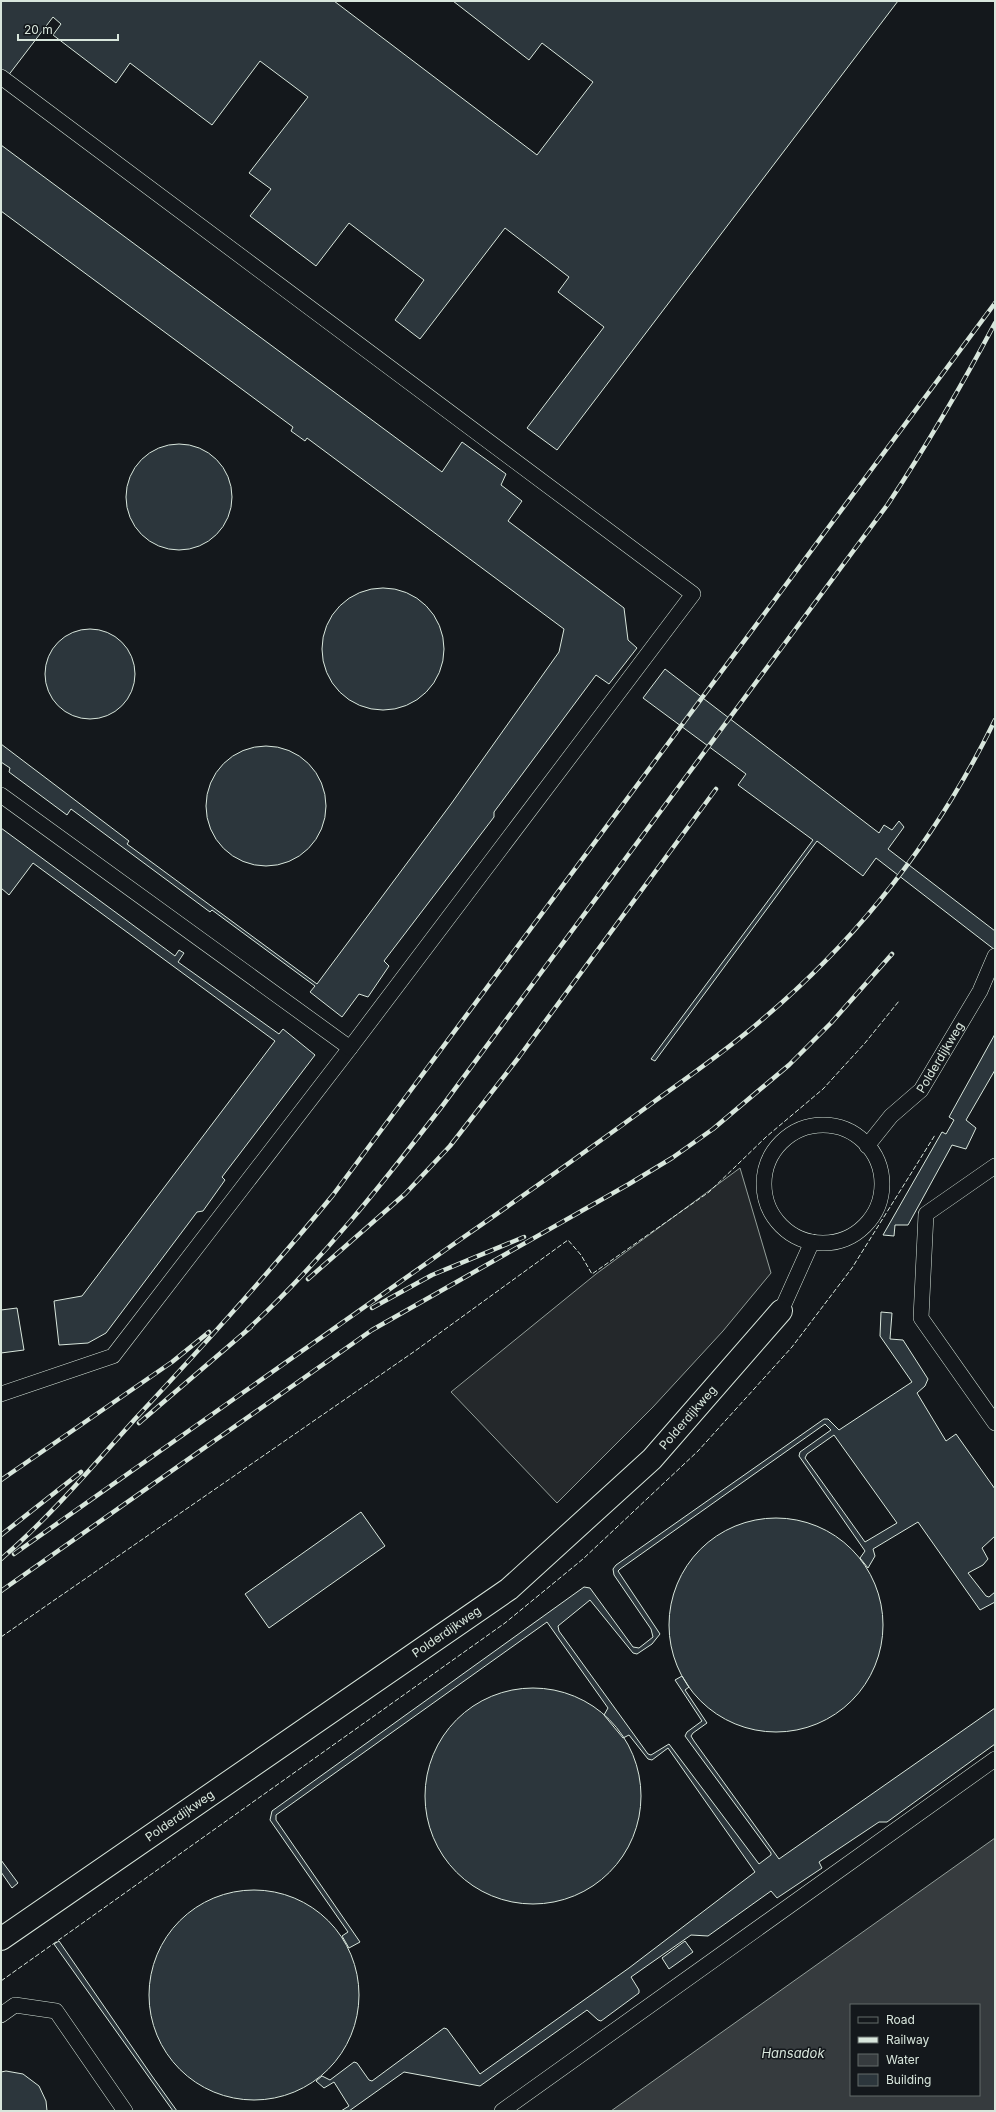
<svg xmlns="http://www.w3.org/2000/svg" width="996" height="2112" viewBox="0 0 996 2112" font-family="Inter,sans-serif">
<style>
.parking{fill:#24282b;stroke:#939e99}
.water{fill:#363b3e;stroke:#939e99;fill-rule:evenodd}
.building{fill:#2c363c;stroke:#d8e6dc;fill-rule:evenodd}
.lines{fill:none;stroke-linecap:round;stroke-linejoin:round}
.service-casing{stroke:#d8e6dc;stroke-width:16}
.minor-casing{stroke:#d8e6dc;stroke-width:24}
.service{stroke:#14181c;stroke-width:15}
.minor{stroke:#14181c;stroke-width:22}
.rail-casing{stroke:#d8e6dc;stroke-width:4.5}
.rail{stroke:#14181c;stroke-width:3;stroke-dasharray:9;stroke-linecap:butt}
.fence{stroke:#d8e6dc;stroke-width:1;stroke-dasharray:5 2;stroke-linecap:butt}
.labels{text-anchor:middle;stroke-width:3;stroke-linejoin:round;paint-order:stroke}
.street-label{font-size:12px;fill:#d8e6dc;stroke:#14181c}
.water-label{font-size:13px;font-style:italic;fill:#d8e6dc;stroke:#14181c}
</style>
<rect width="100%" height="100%" fill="#14181c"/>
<path class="parking" d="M740,1168L771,1273L723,1331L653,1407L557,1503L451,1392L596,1274Z"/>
<path class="water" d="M995,1838V2111H611ZM851,2005H979V2095H851Z"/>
<path class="building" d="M1,1H334L537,155L593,82L542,43L529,60L453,1H898L557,450L527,428L604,327L558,292L569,277L505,228L420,339L395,320L424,280L349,223L316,266L250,216L271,189L249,173L308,97L260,61L212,125L130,63L116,83L53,35L61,24L53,17L1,85Z
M1,145L442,472L462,442L506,474L501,485L522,501L508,521L624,608L628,640L637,648L609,684L596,675L494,812V817L384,961L389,966L368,997L359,994L342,1017L310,992L315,986L212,910L210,912L71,809L67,815L9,772L10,768L1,762V744L129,841L127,844L317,984L451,804L559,652L564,629L307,438L305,441L291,431L293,427L1,211Z
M126 497a53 53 0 1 1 106 0a53 53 0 1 1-106 0Z
M322 649a61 61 0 1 1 122 0a61 61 0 1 1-122 0Z
M45 674a45 45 0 1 1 90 0a45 45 0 1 1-90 0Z
M665,669L879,833L884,825L892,830L899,821L904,827L888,849L995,931V950L876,858L863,876L817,841L655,1061L651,1059L813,840L738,785L746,774L643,698Z
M206 806a60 60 0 1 1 120 0a60 60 0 1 1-120 0Z
M1,828L175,956L179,950L184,953L178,962L279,1034L283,1029L315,1055L222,1177L225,1180L203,1211L197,1212L106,1333L88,1343L59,1345L54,1301L82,1296L275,1041L33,863L9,895L1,888Z
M995,1034V1070L966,1120L976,1128L966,1149L952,1145L908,1225H895L894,1236L883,1235L942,1132L946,1134L954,1120L949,1117Z
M17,1308L24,1350L1,1353V1310Z
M881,1312L892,1313L890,1339L903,1340L928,1379L925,1386L917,1393L946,1441L956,1434L995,1489V1536L982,1548L988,1559L983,1565L968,1573L986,1596L989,1597L995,1592V1602L980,1610L918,1522L873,1549L875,1556L868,1568L860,1558L865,1551L799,1456L800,1452L831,1430L825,1424L620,1569L618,1571L660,1634L652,1644L637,1654L633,1653L590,1600L558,1626L559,1631L648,1754L651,1755L669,1744L759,1864L771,1855V1853L685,1736L687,1732L702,1721L675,1680L682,1676L689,1687L685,1690L707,1723L693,1733L691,1736L694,1741L779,1859L995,1708V1744L887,1822H879L819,1862L822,1868L777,1898L771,1891L708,1936L691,1935L631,1977L639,1990V1993L601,2021L598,2020L587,2010L480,2086L404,2072L349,2111H341L349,2106L334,2082L324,2088L316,2081L322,2076L330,2080L354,2062L357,2063L369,2080L372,2081L444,2028L447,2029L480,2074L629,1968L755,1872L668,1748L652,1760L648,1759L629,1735L623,1738L604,1715L608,1708L547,1622L276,1815V1820L360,1942L349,1948L342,1936L348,1932L270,1820L272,1811L584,1587L590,1588L633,1647L639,1648L653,1637L651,1629L614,1575L613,1569L616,1565L824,1419H828L839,1430L912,1382L880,1336ZM834,1435L897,1523L865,1542L805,1458L807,1454Z
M361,1512L385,1546L269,1628L245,1594Z
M669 1625a107 107 0 1 1 214 0a107 107 0 1 1-214 0Z
M425 1796a108 108 0 1 1 216 0a108 108 0 1 1-216 0Z
M1,1860L18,1883L12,1888L1,1872Z
M149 1995a105 105 0 1 1 210 0a105 105 0 1 1-210 0Z
M59,1941L152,2076L177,2111H173L54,1944Z
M685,1941L693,1952L669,1969L662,1958Z
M6,2071L23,2074L39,2086L46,2101L47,2111H1V2072Z"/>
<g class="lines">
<g class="service-casing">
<g id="service">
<path d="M1,77L693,594L350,1048L113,1356L1,1394"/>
<path d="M1,795L350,1048"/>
<circle cx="823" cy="1184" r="59"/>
<path id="s1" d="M867,1146L891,1116L921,1090L980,991L995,956"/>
<path d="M995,1166L926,1214L921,1318L995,1423"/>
<path d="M781,1311L812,1242"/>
<path d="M1,2015L15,2005L56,2011L125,2111"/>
<path d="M502,2111L995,1759"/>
</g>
</g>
<g class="minor-casing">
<g id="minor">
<path id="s2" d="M1,1939L509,1589L652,1459L781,1311"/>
</g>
</g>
<use href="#service" class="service"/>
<use href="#minor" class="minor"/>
<g class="rail-casing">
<path id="rail" d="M308,1279L405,1194L450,1146L519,1057L716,789
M372,1308L432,1275L524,1237
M247,1330C321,1262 382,1184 443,1105L888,504C927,445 962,385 995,323
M139,1423L251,1327
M1,1480L172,1362L209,1332
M1,1535L81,1472
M14,1554C162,1449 310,1346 458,1241C524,1195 590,1149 655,1101C692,1074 730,1048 764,1018C861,936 939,834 995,720
M1,1559C50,1517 92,1467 135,1419C203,1346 270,1272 333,1195L995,303
M1,1591L372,1330L629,1184L672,1158L713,1129L789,1065L831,1023L892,954"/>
</g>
<use href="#rail" class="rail"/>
<path class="fence" d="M1,1637L415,1351L568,1240L581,1255L592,1274L709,1192L766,1137L823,1089L865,1043L899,1001
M1,1981L505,1623L583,1559L698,1451L792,1347L852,1268L935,1135"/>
</g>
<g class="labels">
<g class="street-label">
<text dy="4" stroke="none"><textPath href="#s1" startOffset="116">Polderdijkweg</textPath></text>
<text dy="4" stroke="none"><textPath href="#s2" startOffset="865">Polderdijkweg</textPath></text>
<text dy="4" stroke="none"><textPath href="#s2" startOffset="541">Polderdijkweg</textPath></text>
<text dy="4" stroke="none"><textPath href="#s2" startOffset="217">Polderdijkweg</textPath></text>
</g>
<g class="water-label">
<text x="793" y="2058">Hansadok</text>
</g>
</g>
<rect width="996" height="2112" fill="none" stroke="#d8e6dc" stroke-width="4"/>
<rect x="850" y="2004" width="130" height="92" fill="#14181c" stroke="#626a69"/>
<rect x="858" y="2017" width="20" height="6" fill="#14181c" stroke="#626a69"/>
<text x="886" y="2024" font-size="12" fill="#d8e6dc">Road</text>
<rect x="858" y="2037" width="20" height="6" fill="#d8e6dc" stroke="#626a69"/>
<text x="886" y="2044" font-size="12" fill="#d8e6dc">Railway</text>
<rect x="858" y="2054" width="20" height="12" fill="#363b3e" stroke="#626a69"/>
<text x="886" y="2064" font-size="12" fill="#d8e6dc">Water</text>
<rect x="858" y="2074" width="20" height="12" fill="#2c363c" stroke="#626a69"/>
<text x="886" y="2084" font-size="12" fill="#d8e6dc">Building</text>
<path d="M18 34v6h100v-6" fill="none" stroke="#d8e6dc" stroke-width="2"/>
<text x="24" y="34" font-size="12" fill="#d8e6dc" stroke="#14181c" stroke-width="3" paint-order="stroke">20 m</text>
</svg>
